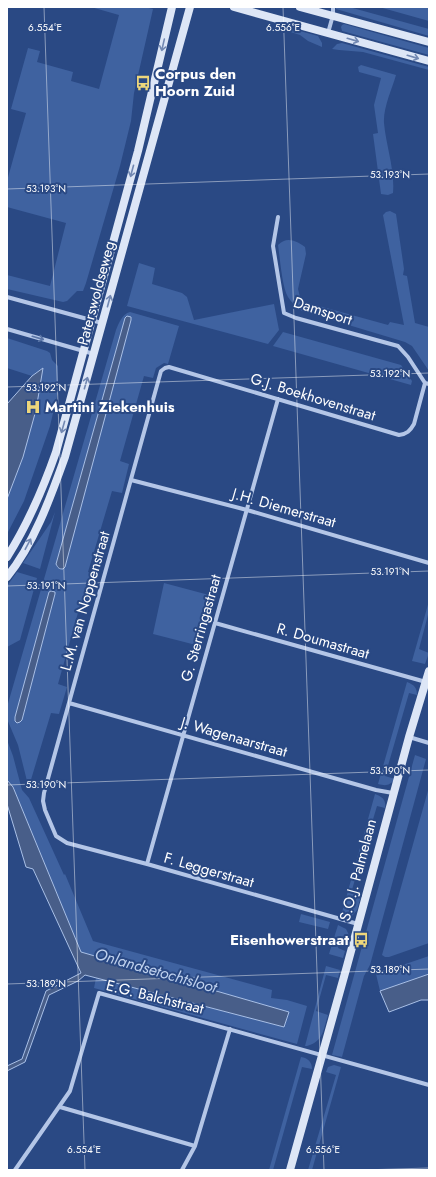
<svg xmlns="http://www.w3.org/2000/svg" width="436" height="1177" viewBox="0 0 436 1177" font-family="Jost,sans-serif">
<style>
.green{fill:#3f62a0;fill-rule:evenodd}
.water{fill:#485e89;stroke:#a9c0e7}
.lines{fill:none;stroke-linecap:round;stroke-linejoin:round}
.street{stroke:#b4c6e7;stroke-width:4}
.secondary{stroke:#dde6f6;stroke-width:8}
.oneway{stroke:#7288b2}
.oneway2{stroke:#5a75a7}
.ticks{fill:none;stroke:#fff;stroke-width:1;stroke-opacity:0.45}
.labels{text-anchor:middle;stroke-width:4;stroke-linejoin:round;paint-order:stroke}
.poi-label{font-size:15px;font-weight:bold;fill:#fff;stroke:#2a4984;text-anchor:start}
.street-label{font-size:15px;fill:#fff;stroke:#2a4984}
.water-label{font-size:16px;font-style:italic;fill:#bfd1ee;stroke:#2a4984}
.ticks-label{font-size:10px;text-anchor:middle;fill:#fff;stroke:#2a4984;stroke-width:4;stroke-linejoin:round;paint-order:stroke}
</style>
<rect width="100%" height="100%" fill="#2a4984"/>
<path class="green" d="M91,7H144L153,9L134,93L131,121L120,166L86,283L83,291H77L67,301L63,302L7,289V275L50,286L66,223L7,207V181L26,113L11,109L28,48L40,51L37,62L73,72L71,81L99,89L119,15Z
M336,7H349L429,29V36L336,9Z
M379,7H429V21Z
M344,24L429,48V55L342,31L341,27L342,25Z
M282,26L318,36L322,43V47L308,41L300,35L281,29Z
M342,43L429,67V70L363,52L339,50L332,49L337,44Z
M361,65L396,75C392,89 383,108 384,123C386,146 395,169 393,193L388,195L381,194L373,134L378,133L374,105L381,78L359,72L358,67Z
M390,211L396,214L404,269L403,275L407,276L415,323L429,327V371L412,346L405,342L302,311C296,307 292,303 288,297C282,287 280,258 278,245C287,236 296,241 305,247L306,254L298,289L301,301L388,325L390,322L404,325L383,215L386,212Z
M139,263L155,268L152,284L182,293L187,297L194,320L274,304L279,330L268,344L127,306Z
M130,312L179,326L168,364L164,363L156,368L153,378L144,376L120,461L129,464L122,493L112,491L88,572L98,575L90,605L81,602L58,684L67,687L59,714L51,713L30,783H28L27,781L18,745L7,719V707L116,330C119,323 122,314 130,312ZM125,318L63,569H60L56,564ZM51,591L55,592V594L22,720L15,717L49,592Z
M283,332L401,365L412,381L411,385L273,346Z
M7,338L47,351L50,353L52,360L58,366V392L50,426L24,501L7,534V499L23,457L42,369L32,376L7,368Z
M55,512L40,569L23,563L51,522Z
M17,572L37,578L20,640L7,647V586Z
M164,583L209,595L196,645L153,634Z
M429,601V611L419,649L429,653L425,664L412,661Z
M407,682C414,685 417,687 417,695L409,693L385,776L395,779C389,786 386,786 378,784Z
M7,740L13,756L22,790L29,798L64,875L65,874L93,941L272,990L271,998L287,1000L307,1006L297,1044L94,988L96,978L284,1027L289,1012L81,952L13,787L7,780Z
M415,755L426,759L370,965L364,976L342,1057L332,1055Z
M429,787V943L389,957H385L382,955Z
M375,794C383,797 386,800 385,808L377,806L351,893L361,896L357,910L352,916H341Z
M301,914L330,922L328,929L299,922Z
M338,925L346,929L349,935L348,939L340,937L338,948L345,951L343,958L329,954Z
M429,956V974L380,991L376,974Z
M326,966L340,970L338,978L326,975L316,1011L328,1015C323,1030 324,1041 307,1046H305Z
M301,1057C308,1058 312,1062 312,1069L302,1067L273,1170H269Z
M334,1065L341,1067L312,1170H308L336,1075L326,1072L328,1067Z"/>
<path class="water" d="M127,316L131,317V320L65,567L63,569C59,569 58,568 56,564L125,318Z
M43,368L36,410L23,457L7,499V404L32,376Z
M51,591L55,592V594L22,720L20,722L17,723L15,721V717L49,592Z
M7,780L13,787L81,952L289,1012L284,1027L85,975L78,981L49,995L25,1062L7,1071V1066L22,1059L46,991L81,973L33,869L26,867L7,804Z
M429,974V1000H421L389,1012L380,991Z"/>
<g class="lines">
<path class="street" d="M328,33L333,15V7
M278,217L273,246L284,313L296,318L398,346L408,357L425,383L429,384
M7,297L102,323
M7,329L94,354
M131,480L247,510L429,563
M215,623L426,682
M69,703L376,790L393,793
M409,737L429,743
M147,864L278,399
M358,924L147,864L67,843L56,836L45,810L43,801L44,793L161,371L165,368L169,367L399,435C407,434 410,431 414,424L425,383
M60,1107L195,1146
M15,1170L70,1091L99,993L429,1085
M182,1170L195,1146L230,1029"/>
<path class="secondary" d="M234,7L429,61
M300,7L429,42
M7,557C28,524 43,489 56,452L138,151L172,7
M7,577C34,544 51,496 65,457L190,7
M290,1170L347,966L409,737L429,671"/>
</g>
<defs><path id="oneway-shaft" d="M-6 0H5M1.5-3L5.5 0L1.5 3" fill="none" stroke-width="1.6" stroke-linecap="round" stroke-linejoin="round"/></defs>
<g class="oneway">
<use href="#oneway-shaft" transform="translate(353 40) rotate(16)"/>
<use href="#oneway-shaft" transform="translate(163 45) rotate(103)"/>
<use href="#oneway-shaft" transform="translate(413 57) rotate(16)"/>
<use href="#oneway-shaft" transform="translate(132 171) rotate(105)"/>
<use href="#oneway-shaft" transform="translate(109 301) rotate(-75)"/>
<use href="#oneway-shaft" transform="translate(86 383) rotate(-74)"/>
<use href="#oneway-shaft" transform="translate(63 427) rotate(106)"/>
<use href="#oneway-shaft" transform="translate(28 544) rotate(-62)"/>
</g>
<use class="oneway2" href="#oneway-shaft" transform="translate(38 338) rotate(16)"/>
<path class="ticks" d="M44,7L85,1170M283,7L324,1170M7,189L429,174M7,387L429,373M7,586L429,571M7,785L429,770M7,984L429,969M361,1170L429,1168"/>
<defs>
<g id="bus-bare" transform="scale(1.2)"><path d="M-5-6H5V4H4V6H2V4H-2V6H-4V4H-5ZM-3.5-4V0h7V-4ZM-3.5 1.2v1.5H-2V1.2ZM2 1.2v1.5H3.5V1.2Z" fill="#edd67b" stroke="#2a4984" stroke-width="2.5" paint-order="stroke"/></g>
<g id="hospital-bare" transform="scale(1.2)"><path d="M-5-5h3v3.5h4V-5h3V5h-3V1.5h-4V5h-3Z" fill="#edd67b" stroke="#2a4984" stroke-width="2.5" paint-order="stroke"/></g>
</defs>
<g fill-rule="evenodd">
<use href="#bus-bare" x="143" y="83"/>
<use href="#hospital-bare" x="33" y="407"/>
<use href="#bus-bare" x="361" y="940"/>
</g>
<g class="labels">
<g class="poi-label">
<text x="155" y="79">Corpus den<tspan x="155" dy="17">Hoorn Zuid</tspan></text>
<text x="45" y="412">Martini Ziekenhuis</text>
<text x="349" y="945" text-anchor="end">Eisenhowerstraat</text>
</g>
<g class="street-label">
<text transform="translate(96 293) rotate(-75)" y="5">Paterswoldseweg</text>
<text transform="translate(323 311) rotate(18)" y="5">Damsport</text>
<text transform="translate(313 397) rotate(17)" y="5">G.J. Boekhovenstraat</text>
<text transform="translate(284 508) rotate(16)" y="5">J.H. Diemerstraat</text>
<text transform="translate(85 601) rotate(-74)" y="5">L.M. van Noppenstraat</text>
<text transform="translate(201 628) rotate(-74)" y="5">G. Sterringastraat</text>
<text transform="translate(323 641) rotate(16)" y="5">R. Doumastraat</text>
<text transform="translate(234 737) rotate(16)" y="5">J. Wagenaarstraat</text>
<text transform="translate(209 870) rotate(16)" y="5">F. Leggerstraat</text>
<text transform="translate(358 870) rotate(-75)" y="5">S.O.J. Palmelaan</text>
<text transform="translate(155 997) rotate(14)" y="5">E.G. Balchstraat</text>
</g>
<g class="water-label">
<text transform="translate(156 970) rotate(16)" y="6">Onlandsetochtsloot</text>
</g>
</g>
<g class="ticks-label">
<text x="45" y="31">6.554°E</text>
<text x="283" y="31">6.556°E</text>
<text x="390" y="178">53.193°N</text>
<text x="46" y="192">53.193°N</text>
<text x="390" y="377">53.192°N</text>
<text x="46" y="391">53.192°N</text>
<text x="390" y="575">53.191°N</text>
<text x="46" y="589">53.191°N</text>
<text x="390" y="774">53.190°N</text>
<text x="46" y="788">53.190°N</text>
<text x="390" y="973">53.189°N</text>
<text x="46" y="987">53.189°N</text>
<text x="84" y="1153">6.554°E</text>
<text x="323" y="1153">6.556°E</text>
</g>
<rect width="436" height="1177" fill="none" stroke="#ffffff" stroke-width="16"/>
</svg>
